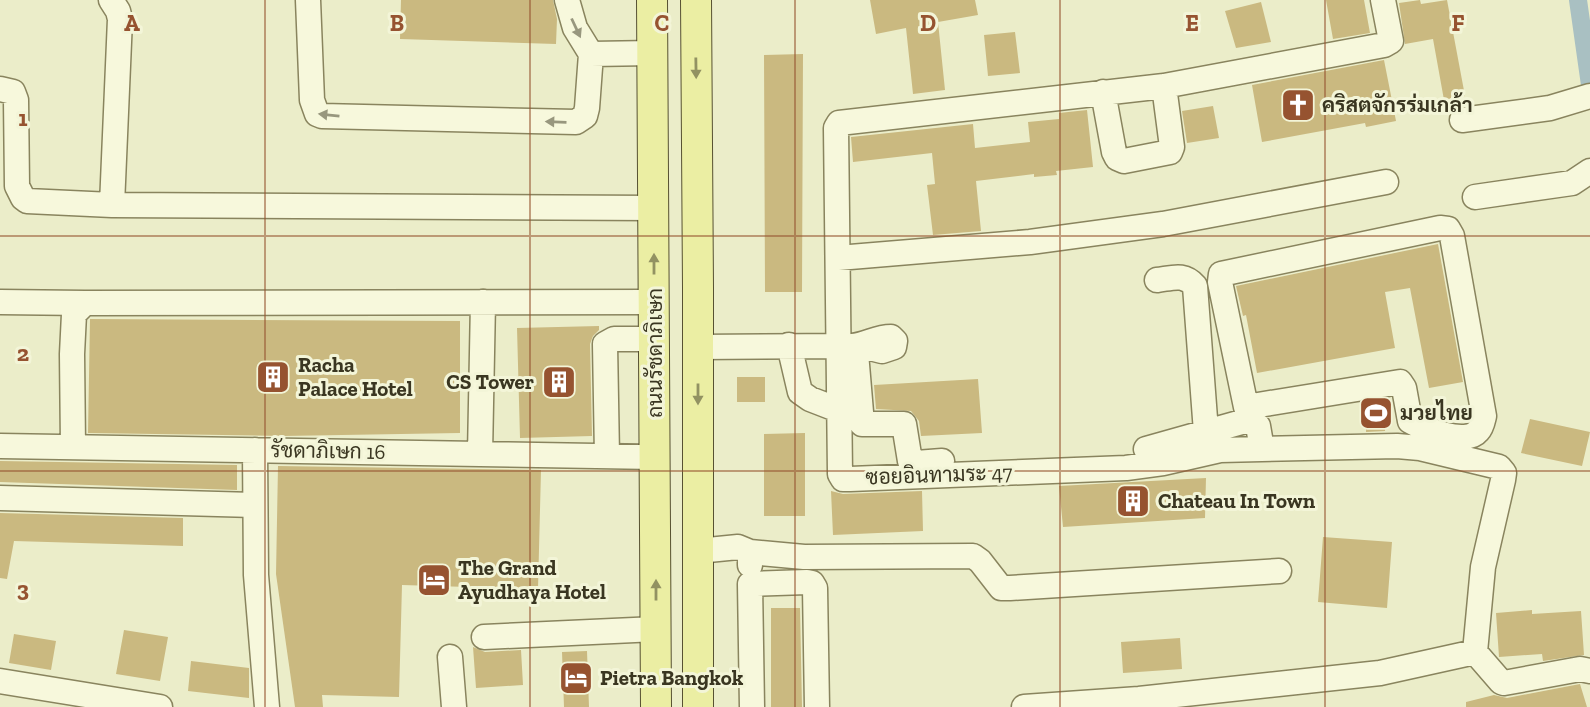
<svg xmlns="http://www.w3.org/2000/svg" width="1590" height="707" viewBox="0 0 1590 707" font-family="'Zilla Slab',Sarabun,serif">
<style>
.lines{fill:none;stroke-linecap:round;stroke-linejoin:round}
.canal{stroke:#a9c0c2;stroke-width:18}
.building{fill:#cab980}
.minor-casing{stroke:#89845e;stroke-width:27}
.major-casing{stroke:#575132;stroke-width:32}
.minor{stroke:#f7f8dc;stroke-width:24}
.major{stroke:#ebeea3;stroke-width:30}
.oneway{fill:#98977e}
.oneway2{fill:#929262}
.grid{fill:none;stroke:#965330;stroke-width:2;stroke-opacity:0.55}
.labels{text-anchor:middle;stroke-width:6;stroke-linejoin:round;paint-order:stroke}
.poi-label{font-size:21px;font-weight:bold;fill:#3a3621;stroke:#f3f5d8;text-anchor:start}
.street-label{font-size:21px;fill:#3a3621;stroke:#f3f5d8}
.grid-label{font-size:23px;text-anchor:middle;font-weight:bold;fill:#965330;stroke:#f3f5d8;stroke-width:6;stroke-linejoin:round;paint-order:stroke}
</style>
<rect width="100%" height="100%" fill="#ebedc9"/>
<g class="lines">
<path class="canal" d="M1578,0L1590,85"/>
</g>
<path class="building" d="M401,0H553L557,19L556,44L400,39Z
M870,0H975L978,15L938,22L945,90L913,94L906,28L876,34Z
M1326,0H1364L1370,33L1333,39Z
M1420,0L1421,4L1447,0L1465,96L1444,100L1433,39L1405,44L1399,3Z
M1261,2L1271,42L1236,48L1225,11Z
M1015,32L1020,73L988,76L984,35Z
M803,54L802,292H765L764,55Z
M1384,60L1396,121L1366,127L1365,123L1262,142L1252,85Z
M1213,106L1219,138L1187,143L1182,111Z
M1087,110L1093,167L1056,171L1057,175L1034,177V174L976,181L981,231L933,235L927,185L935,184L932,153L853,162L851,137L973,124L975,148L1030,142L1028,122L1059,119V113Z
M1438,244L1463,382L1429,388L1410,288L1385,292L1395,348L1257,373L1246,315L1243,316L1236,286Z
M90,319L460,321V433L283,436L88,433Z
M599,326V330L593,336L590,344L592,436L520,438L517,328Z
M737,377H765V402H737Z
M978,379L982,433L921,436L919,421L911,411L876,409L874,385Z
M1386,399L1385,431L1366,432L1367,402Z
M1530,419L1590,432L1582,466L1521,453Z
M805,433V516H764V434Z
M0,461L237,465V490L0,482Z
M278,466L541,470L538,589L402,585L399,697L322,695L323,707H295L276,574Z
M1206,478L1205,518L1063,527L1059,486Z
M831,491L843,494L922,491L923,531L833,535Z
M0,513L183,518V546L14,541L7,579L0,578Z
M1323,537L1392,542L1387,608L1318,602Z
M771,608H800L802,707H771Z
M1532,610V614L1581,611L1584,655L1543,661L1542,654L1499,657L1496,613Z
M124,630L168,637L160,681L116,674Z
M14,634L56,641L51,670L9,663Z
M1180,638L1182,669L1123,673L1121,642Z
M473,647L485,652L521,650L523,685L476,688Z
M587,651L589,707H564L562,652Z
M191,661L249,668V698L188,691Z
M1580,684L1587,707H1466V702L1494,695L1507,698Z"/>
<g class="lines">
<g class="minor-casing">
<path id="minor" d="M111,0L118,11L120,19L112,205L654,208
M308,0L312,100L317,114L322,116L576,122L585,116L587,108L591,54L575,28L567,0
M1383,0L1391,41L1384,45L1164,86L839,123L836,128L840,474L843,479H850L1126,468L1163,463L1220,450L1397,446L1420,448L1499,467L1504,473L1503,480L1483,567L1475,652L1501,682L1504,683L1580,669L1590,671
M591,54L653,53
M0,89L13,92L16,100L17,186L23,198L27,201L112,205
M1103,92L1114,152L1117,158L1124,161L1170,152L1172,147L1164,86
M1462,120L1550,108L1590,96
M1475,197L1572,183L1590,171
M1440,228L1448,229L1452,236L1484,416C1483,420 1482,427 1478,431C1466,446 1424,429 1410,421L1404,388L1400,382L1246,407L1220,282L1221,274Z
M838,258L1030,242L1163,224L1386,182
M1157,280C1173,278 1184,273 1195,286L1206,432
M0,302L85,303
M789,345L800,392L810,399L841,411
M852,346C866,345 876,337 891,337L895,341L894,347L882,351L862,346
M698,347L852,346L856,353L862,424H904L910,461L916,463L942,461
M0,446L655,457
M73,447L72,354L74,314L85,303L654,302
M1146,449L1249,420L1258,426L1262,449
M255,450L256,575L267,707
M480,454L483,302
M607,456L605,344L614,339H654
M0,498L254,505
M698,551L738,547L750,552V565
M750,552L804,557L973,556L980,561L1001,588H1010L1279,571
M484,637L656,629
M450,657L454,707
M0,681L160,707
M752,707L750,584L807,582L812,583L815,588L817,707
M1024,707L1139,699L1380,673L1475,652"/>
</g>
<g class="major-casing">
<path id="major" d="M652,0L656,707
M696,0L698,288V707"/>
</g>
<use href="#minor" class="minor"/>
<use href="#major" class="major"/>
</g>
<defs><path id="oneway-solid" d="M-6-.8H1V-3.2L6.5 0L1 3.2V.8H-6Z" transform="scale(1.75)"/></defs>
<g class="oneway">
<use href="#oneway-solid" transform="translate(576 28) rotate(65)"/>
<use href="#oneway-solid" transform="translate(329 115) rotate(-174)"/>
<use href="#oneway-solid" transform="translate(556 122) rotate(-178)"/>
</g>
<g class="oneway2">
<use href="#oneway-solid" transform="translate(696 68) rotate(89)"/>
<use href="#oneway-solid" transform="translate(654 264) rotate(-90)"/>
<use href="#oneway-solid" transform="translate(698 394) rotate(90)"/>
<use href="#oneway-solid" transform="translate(656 590) rotate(-90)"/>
</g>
<path class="grid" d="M265,0V707M530,0V707M795,0V707M1060,0V707M1325,0V707M0,236H1590M0,471H1590"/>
<defs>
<g id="church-square" transform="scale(1.75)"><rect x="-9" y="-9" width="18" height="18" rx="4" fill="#965330" stroke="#f3f5d8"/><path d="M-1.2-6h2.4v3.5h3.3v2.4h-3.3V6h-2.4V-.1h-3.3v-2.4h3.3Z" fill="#fff"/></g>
<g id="building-square" transform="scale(1.75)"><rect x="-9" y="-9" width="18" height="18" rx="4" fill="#965330" stroke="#f3f5d8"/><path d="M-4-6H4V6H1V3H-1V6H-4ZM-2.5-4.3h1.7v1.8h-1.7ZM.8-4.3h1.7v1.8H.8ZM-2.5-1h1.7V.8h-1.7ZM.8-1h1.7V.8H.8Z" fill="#fff"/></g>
<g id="stadium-square" transform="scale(1.75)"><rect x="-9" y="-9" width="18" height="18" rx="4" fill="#965330" stroke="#f3f5d8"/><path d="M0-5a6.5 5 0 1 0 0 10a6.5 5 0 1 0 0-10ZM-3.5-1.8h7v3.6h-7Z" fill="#fff"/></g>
<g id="hotel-square" transform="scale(1.75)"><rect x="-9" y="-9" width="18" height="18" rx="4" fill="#965330" stroke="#f3f5d8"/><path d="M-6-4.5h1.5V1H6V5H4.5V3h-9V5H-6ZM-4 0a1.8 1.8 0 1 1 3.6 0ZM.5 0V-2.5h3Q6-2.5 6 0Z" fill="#fff"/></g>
</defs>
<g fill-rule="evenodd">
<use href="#church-square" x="1298" y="105"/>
<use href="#building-square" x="273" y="377"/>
<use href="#building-square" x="559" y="382"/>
<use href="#stadium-square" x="1376" y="413"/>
<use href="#building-square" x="1133" y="501"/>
<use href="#hotel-square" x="434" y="580"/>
<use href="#hotel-square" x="576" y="678"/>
</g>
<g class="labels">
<g class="poi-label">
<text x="1322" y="112">คริสตจักรร่มเกล้า</text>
<text x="298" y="372">Racha<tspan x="298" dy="24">Palace Hotel</tspan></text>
<text x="534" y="389" text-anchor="end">CS Tower</text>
<text x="1400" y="420">มวยไทย</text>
<text x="1158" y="508">Chateau In Town</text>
<text x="458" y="575">The Grand<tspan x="458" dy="24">Ayudhaya Hotel</tspan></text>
<text x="600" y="685">Pietra Bangkok</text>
</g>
<g class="street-label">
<text transform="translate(655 353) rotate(-90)" y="7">ถนนรัชดาภิเษก</text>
<text transform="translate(328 451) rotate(1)" y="7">รัชดาภิเษก 16</text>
<text transform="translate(939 475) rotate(-2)" y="7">ซอยอินทามระ 47</text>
</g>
</g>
<g class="grid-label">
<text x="132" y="31">A</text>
<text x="397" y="31">B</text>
<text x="662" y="31">C</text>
<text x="928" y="31">D</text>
<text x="1192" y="31">E</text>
<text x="1458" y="31">F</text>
<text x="23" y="126">1</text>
<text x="23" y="361">2</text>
<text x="23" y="597">3</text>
</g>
</svg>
